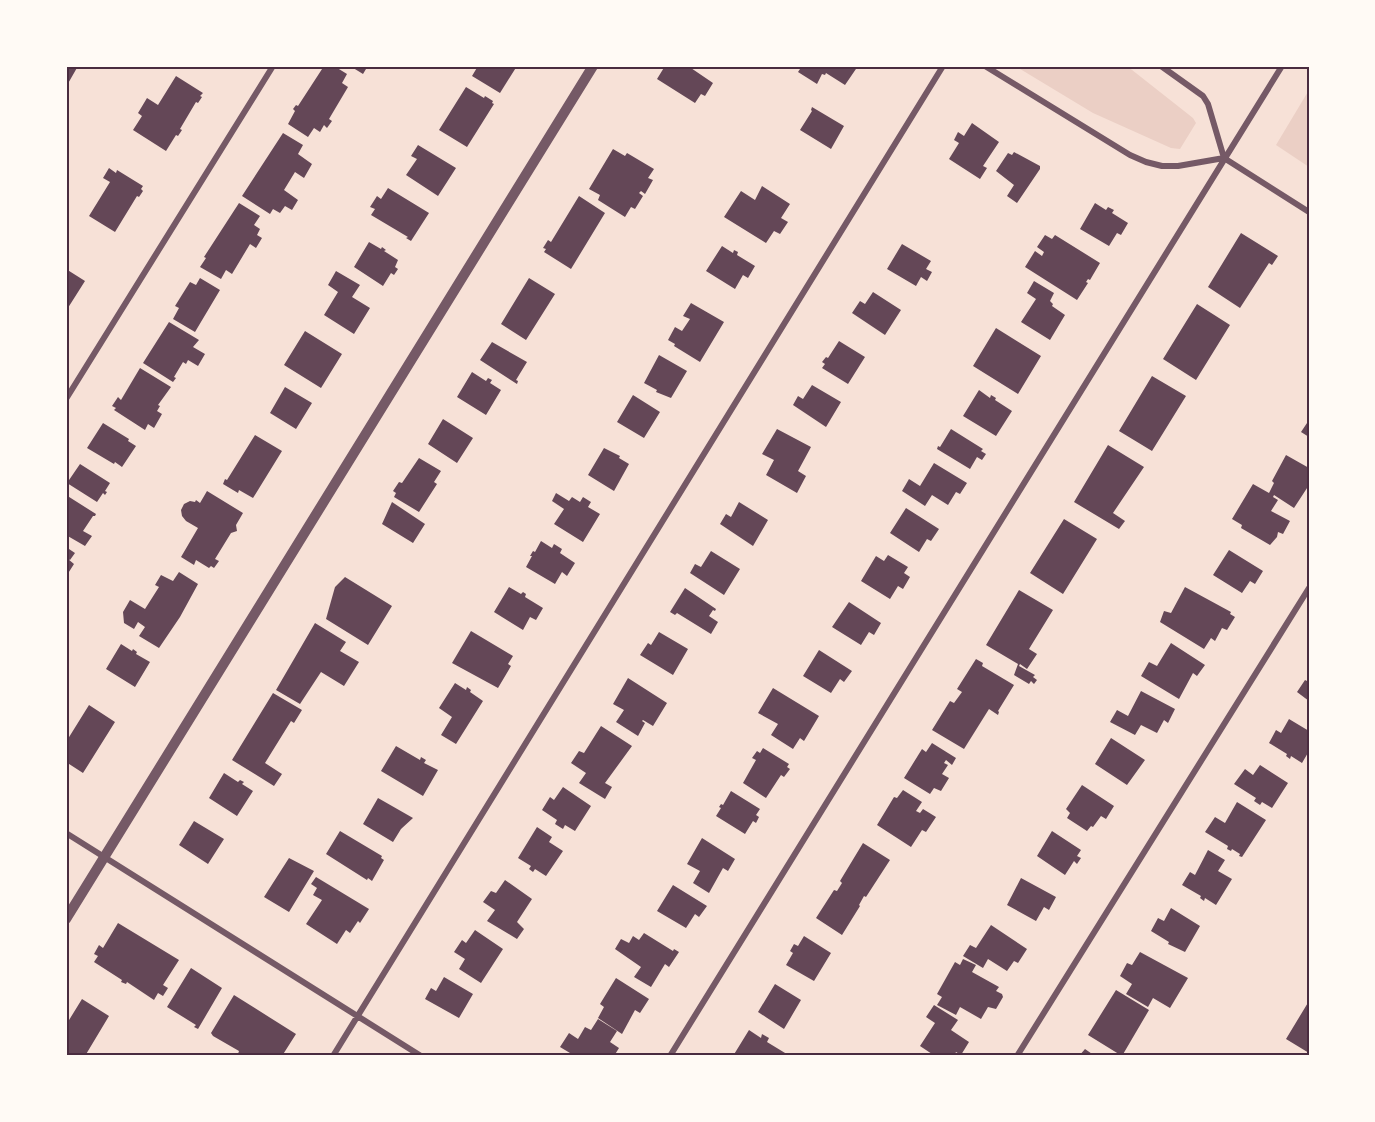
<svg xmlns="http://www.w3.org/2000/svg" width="1375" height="1122" viewBox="0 0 1375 1122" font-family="'Source Sans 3',sans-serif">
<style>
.green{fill:#ebcfc5}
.building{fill:#644757}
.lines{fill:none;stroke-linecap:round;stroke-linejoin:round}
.minor{stroke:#755966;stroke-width:6}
.tertiary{stroke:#755966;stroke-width:10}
.neatline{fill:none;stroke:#4a2c40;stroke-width:2}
</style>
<rect width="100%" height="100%" fill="#f7e1d7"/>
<path class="green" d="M1015,66H1127L1193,118L1196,123L1180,149L1171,148L1093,113Z
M1309,90V167L1276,145Z"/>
<path class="building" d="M66,66H78L66,87Z
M324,66H334L347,74L342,83L348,87L329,119L332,121L327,128L324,125L320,132L314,128L308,137L288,124L295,111L293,109L296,105L298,106Z
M350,66H365L364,68L366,69L363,74Z
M478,66H517L500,93L472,76Z
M665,66H688L713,83L705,96L701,94L695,103L657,79Z
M802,66H858L845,85L826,73L825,75L822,74L817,84L798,72Z
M176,76L203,93L200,96L202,97L198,103L196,102L180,129L182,130L178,136L176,135L166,151L133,130L142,116L138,113L147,98L158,105Z
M466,87L484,98L485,96L493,101L492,103L494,104L467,147L439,130Z
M812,107L844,126L831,149L800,130L812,111L811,110Z
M972,123L999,142L983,166L987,168L980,179L949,159L959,143L954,140L958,132L964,136Z
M283,133L303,145L298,154L312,164L304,178L295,172L284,190L298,200L292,210L285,206L280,213L273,209L270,214L242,196Z
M418,145L456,168L438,196L406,175L417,159L411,156Z
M613,149L625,156L627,153L654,169L648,178L653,180L645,194L641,191L639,193L643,196L635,209L631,207L625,217L598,200L600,195L589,189Z
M1014,152L1040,166V169L1017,203L1007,196L1014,185L996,171L1008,153L1012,155Z
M109,168L116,173L117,170L143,186L141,189L143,191L139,197L137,196L115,232L89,216L110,182L103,178Z
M762,186L790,204L781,218L788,222L780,234L774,231L766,243L724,217L741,191L755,200Z
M388,188L429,213L411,241L406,238L408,237L371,215L375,209L370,207L377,196L381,199Z
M579,196L605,213L571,269L544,252L546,249L543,248L548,240L551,242Z
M239,203L260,216L254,225L260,229L257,235L262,238L256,248L250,244L232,274L226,270L221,279L200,267L206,258L204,257Z
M1095,203L1106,210L1108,207L1114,210L1112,213L1128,223L1121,235L1117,233L1109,246L1080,229Z
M1241,233L1278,256L1272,265L1269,263L1240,308L1208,287Z
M1045,235L1052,239L1055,235L1100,263L1090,280L1088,279L1086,282L1088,283L1077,300L1025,267L1035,251L1042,256L1044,252L1037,247Z
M369,242L381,249L382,247L386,250L384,251L398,260L395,267L398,269L394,275L391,273L383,286L354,267Z
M902,244L931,261L926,269L932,272L927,281L921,277L916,286L887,269Z
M722,246L733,253L734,250L738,252L737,255L755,266L748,278L743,275L735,289L706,271Z
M66,269L85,281L66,311Z
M336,271L360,285L352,297L370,308L354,334L324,315L338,292L328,285Z
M200,278L220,290L195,332L173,319L179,308L175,306L190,282L196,285Z
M529,278L555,294L526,340L501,324Z
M1034,281L1054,293L1050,301L1053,304L1052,306L1065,315L1050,340L1021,322L1036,299L1027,293Z
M873,292L901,310L885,335L852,313L860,301L865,304Z
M691,303L724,322L700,362L674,346L675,344L668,340L675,327L682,331L690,319L683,316Z
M1197,304L1230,325L1196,380L1163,359Z
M169,322L199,340L193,347L205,354L198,366L188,360L186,364L183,362L174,377L176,378L173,382L143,363Z
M996,328L1041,356L1018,394L973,366Z
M305,331L342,354L321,388L284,365Z
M839,341L865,357L848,384L822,368L825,364L822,362L826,357L828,358Z
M492,342L527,362L516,380L518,381L517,384L480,360Z
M659,355L687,371L671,398L656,392L657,390L644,383Z
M140,368L171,387L158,405L160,406L157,411L162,414L154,428L148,424L145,430L114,410L116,408L112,406L118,397L121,400Z
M472,372L486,381L488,378L492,380L490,383L501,390L486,415L457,397Z
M1152,376L1186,396L1152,451L1119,431Z
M812,385L841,402L826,427L793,405L798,396L803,399Z
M285,387L312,403L296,429L270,413Z
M979,390L990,398L991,395L996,398L995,400L1012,411L996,436L963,416Z
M633,395L660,412L644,438L617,422Z
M443,419L473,438L457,463L428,444Z
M1309,420V437L1301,432Z
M103,423L129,439L128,441L136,446L122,467L115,462L114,464L87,448Z
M777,429L811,447L798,471L806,476L797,493L766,475L774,460L762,454Z
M951,429L983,449L981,451L986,454L982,460L977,457L970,469L937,449L938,446L940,447Z
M255,435L282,451L253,498L239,490L238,493L223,484L225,479L227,480Z
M1108,445L1144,467L1113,513L1125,521L1119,529L1074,502Z
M604,448L620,456L619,458L629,464L614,491L588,475Z
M1286,455L1309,468V485L1294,508L1274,495L1273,497L1278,500L1271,511L1290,521L1283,534L1278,532L1277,537L1270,545L1241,528L1242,525L1232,519L1253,484L1269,493L1274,483L1272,481Z
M419,458L441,471L434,482L437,484L419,512L394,497L396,493L393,491L399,482L402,483Z
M934,463L967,483L960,494L956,492L948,505L932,495L925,506L902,491L909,479L920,486Z
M80,464L110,483L105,491L107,492L105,495L103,493L97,502L67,483Z
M207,491L243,513L236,525L237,531L231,533L215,559L219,561L214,568L211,566L209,568L196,560L194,565L181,557L198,528L186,521L182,516L181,510L184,504L190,501L195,502L196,500L200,503Z
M556,493L569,501L572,497L580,502L583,497L591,502L588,507L600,514L583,542L554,524L564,509L552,501Z
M66,495L96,514L95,516H93L83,531L92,536L85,546L66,535Z
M392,502L425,524L413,543L382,524Z
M739,502L768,520L753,546L720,524L726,514L731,517Z
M906,508L939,529L931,541L927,539L919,552L890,533Z
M1064,519L1097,539L1063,594L1030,573Z
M541,541L552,548L554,544L562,549L560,553L575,563L567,576L562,572L555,584L526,567L532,556H530L533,551L535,552Z
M66,547L75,553L70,560L68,559L74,564L67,575Z
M1229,550L1263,571L1255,584L1250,581L1242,593L1213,575Z
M711,551L740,569L724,595L690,573L695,564L701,567Z
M888,555L908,567L904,573L910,577L903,589L898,586L890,599L861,581L876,556L884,561Z
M179,572L198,584L180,617L159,648L139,636L145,627L138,622L134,629L124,623L123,612L130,600L145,609L159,587L155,585L161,575L173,581Z
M345,577L392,606L368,645L326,619L335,587Z
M509,587L521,594L523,592L526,594L525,597L543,608L536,620L530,617L523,630L494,612Z
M1185,587L1231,612L1230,614L1235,617L1227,630L1222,628L1215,641L1211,638L1204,649L1160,622L1164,611L1171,613Z
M685,588L716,609L715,611L713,610L709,616L718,622L711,634L677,613L675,615L670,612Z
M1019,590L1053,610L1029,649L1037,654L1027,669L1020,664L1019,666L1035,675L1033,677L1037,680L1034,684L1031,681L1029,684L1014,675L1018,664L986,645Z
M849,602L881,623L874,635L869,632L861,645L832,627Z
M315,623L346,642L340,651L359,662L344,686L321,672L300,704L276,690Z
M471,631L513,656L508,664L511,666L498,688L452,663Z
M659,632L688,649L673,675L640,655L648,643L651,645Z
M1171,643L1205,665L1197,676L1193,673L1179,699L1141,676L1149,662L1157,666Z
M121,644L132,651L133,649L137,652L136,654L150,662L135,687L106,669Z
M819,650L852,671L844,682L840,679L831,693L803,676Z
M976,659L983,663L982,666L1014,685L998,711L999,712L998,715L989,709L964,749L932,730L950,701L954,703L962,692L957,689Z
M628,678L667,703L653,726L643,720L642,721L645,723L638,736L616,722L624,710L613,704Z
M1305,680L1309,682V701L1297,692Z
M455,683L466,690L467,687L471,690L470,692L483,701L456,744L441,735L452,717L439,708Z
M773,688L819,716L804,741L800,738L793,749L771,735L778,724L758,713Z
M1141,691L1175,709L1168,723L1164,720L1157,733L1141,725L1135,735L1110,722L1117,710L1128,716Z
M273,693L302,710L294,723L291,721L265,763L282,774L274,786L232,760Z
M89,705L115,722L83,773L66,762V742Z
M1289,719L1309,731V751L1302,763L1291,756L1290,759L1286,756L1287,754L1269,743L1276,730L1281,733Z
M601,726L632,746L605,783L612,787L605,799L579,783L586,773L571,763L579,751L584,753Z
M1111,738L1145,760L1127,785L1095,764Z
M932,743L956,758L952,765L946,760L944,763L948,765L942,774L949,778L941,791L934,788L930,794L904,778L922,749L926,752Z
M396,746L420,760L421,757L426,760L424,763L438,770L423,796L381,771Z
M763,748L789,764L787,767L790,769L784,777L781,775L766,798L743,783L756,760L752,758L757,751L760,753Z
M1260,765L1288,783L1272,808L1262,802L1260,805L1254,801L1256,798L1234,784L1245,769L1253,775Z
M224,773L238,782L240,780L244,782L242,784L253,791L237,816L209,798Z
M1082,785L1114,806L1106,819L1101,816L1093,827L1091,826L1087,831L1067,818L1070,813L1066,809Z
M563,787L591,806L575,831L565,825L563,829L555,824L557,820L542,810L550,797L554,800Z
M903,790L922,802L916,811L920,813L923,809L936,817L926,832L922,830L911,847L877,825L894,797L897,798Z
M731,791L760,809L756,815L759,817L756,823L753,821L745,834L716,816L721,808L719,807L721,804L723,805Z
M378,798L413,818L401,829L393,842L363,824Z
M1237,802L1266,820L1242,857L1239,856L1240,854L1232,849L1231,851L1227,849L1228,846L1205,832L1215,817L1225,823Z
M194,821L224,839L208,864L179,845Z
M537,827L552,837L549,842L563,851L546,876L535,869L533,872L529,869L531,866L518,858Z
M340,831L382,856L381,858L384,860L372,881L368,878L367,880L326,854Z
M1052,831L1081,850L1077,856L1081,858L1077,864L1074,861L1065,875L1037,856Z
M702,838L735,859L728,871L723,868L709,893L693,883L700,871L687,864Z
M863,843L890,860L866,897L864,896L859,905L860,906L842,935L816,918L834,890L837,891L842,883L840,881Z
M1208,850L1225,860L1218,871L1232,879L1216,905L1205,898L1204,901L1200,898L1201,896L1182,885L1190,872L1195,875Z
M289,858L314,871L289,912L264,897Z
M316,877L369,909L360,923L358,921L350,933L346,930L337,944L306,924L322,900L313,895L317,888L311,884Z
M1021,878L1056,897L1049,910L1044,907L1036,921L1007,905Z
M505,880L532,899L517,922L524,929L517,939L487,921L495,910L483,902L491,891L496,893Z
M673,885L707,906L699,917L695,914L686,928L657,911Z
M1171,908L1200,926L1185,952L1168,944L1169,942L1151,931L1158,918L1164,921Z
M118,923L179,960L163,985L168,988L163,996L158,993L154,1000L127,982L126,984L121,982L122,980L94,962L98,956L94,954L99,945L103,948Z
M991,925L1027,949L1018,963L1014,961L1007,971L988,959L983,968L963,956L970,945L976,948Z
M475,930L503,949L481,983L459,969L465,959L454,952L462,940L466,943Z
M644,933L673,951L674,949L679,952L669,967L665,964L651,987L634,977L641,967L615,949L621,939L629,943L633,936L639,940Z
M804,936L831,953L814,981L786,965L793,953L790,951L794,944L798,946Z
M1140,952L1188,978L1170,1008L1153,998L1148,1007L1126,994L1132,984L1120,976L1127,963L1132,965Z
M963,959L976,965L972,972L999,987L996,991L1002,994L1003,997L996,1009L988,1007L981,1019L960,1007L956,1015L937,1005L942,997L937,994L955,962L960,965Z
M191,968L222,988L198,1029L194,1027L196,1025L167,1007Z
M444,977L473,994L459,1018L425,999L431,988L436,991Z
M616,978L649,999L640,1013L635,1010L622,1034L598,1018L604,1007L600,1004Z
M775,984L801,1000L784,1029L758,1012Z
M1116,990L1149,1010L1122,1056L1088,1035Z
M234,995L296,1034L282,1056H247L244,1054L242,1056L238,1054L239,1051L213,1036L211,1033Z
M82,999L109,1016L85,1056H66V1025Z
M1309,1001V1053L1286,1039Z
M934,1005L958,1020L951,1030L969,1042L961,1055L956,1052L954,1056H935L920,1046L935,1023L926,1017Z
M598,1019L617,1031L610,1042L619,1048L614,1056H575L560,1047L569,1033L578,1039L585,1027L591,1030Z
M749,1030L761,1038L762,1034L769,1038L767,1042L790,1056H733Z
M1085,1049L1095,1056H1079Z"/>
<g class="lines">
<path class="minor" d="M985,66L1130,155L1146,162L1162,166H1178L1224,158L1309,212
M1161,66L1203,96L1208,104L1224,158
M66,399L273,66
M66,833L421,1056
M333,1056L943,66
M670,1056L1282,66
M1017,1056L1309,588"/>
<path class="tertiary" d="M66,919L593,66"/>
</g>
<rect width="1375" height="1122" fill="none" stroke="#fffaf5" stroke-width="135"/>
<rect x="68" y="68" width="1240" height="986" class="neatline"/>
</svg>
